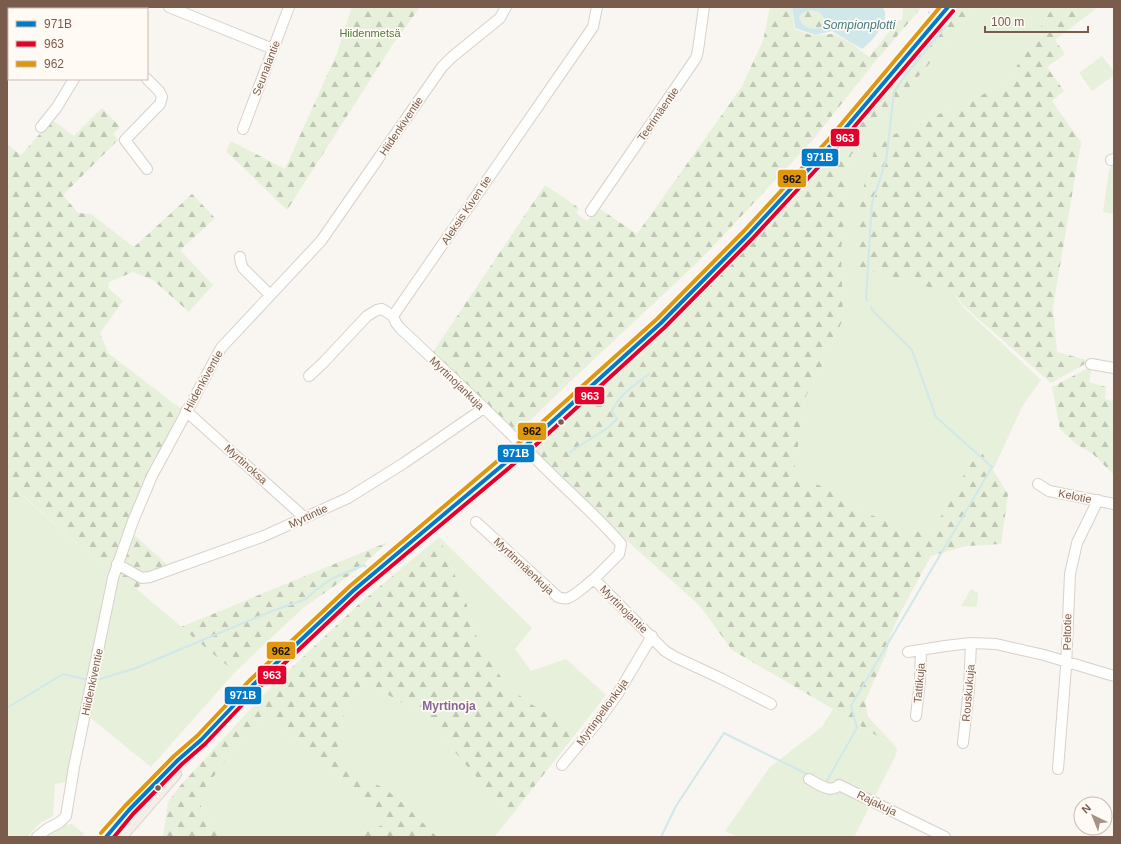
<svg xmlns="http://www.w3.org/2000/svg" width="1121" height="844" viewBox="0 0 1121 844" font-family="Arial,sans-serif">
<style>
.green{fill:#e7f0db}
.forest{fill:url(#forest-firs)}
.water{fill:#d0e8ea;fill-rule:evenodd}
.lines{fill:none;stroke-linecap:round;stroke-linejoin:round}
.stream{stroke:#d0e8ea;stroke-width:2}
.minor-casing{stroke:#d7d1cb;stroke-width:12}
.major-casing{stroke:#dad1cc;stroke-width:14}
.minor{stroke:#fefefd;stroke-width:10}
.major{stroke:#f3eee8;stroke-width:12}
.bus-1-casing{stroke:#fffaf3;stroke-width:7}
.bus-2-casing{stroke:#fffaf3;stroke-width:7}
.bus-3-casing{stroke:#fffaf3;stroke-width:7}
.bus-1{stroke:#007ac9;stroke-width:4}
.bus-2{stroke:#e4002b;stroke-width:4}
.bus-3{stroke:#de970f;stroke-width:4}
.bus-dot{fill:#7a5c4d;stroke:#fffaf3;stroke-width:1.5}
.labels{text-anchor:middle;stroke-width:3.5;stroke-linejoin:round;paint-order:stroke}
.park-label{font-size:11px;fill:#537a41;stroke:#fffaf3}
.street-label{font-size:11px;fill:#7a5c4d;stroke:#fffaf3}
.water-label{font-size:12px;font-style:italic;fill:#437c86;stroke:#fffaf3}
.neighbourhood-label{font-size:12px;font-weight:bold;fill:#846695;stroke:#fffaf3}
.line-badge{stroke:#fffaf3;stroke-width:1.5}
.badge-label{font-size:11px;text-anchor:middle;font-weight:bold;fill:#fff}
.pale-badge-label{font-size:11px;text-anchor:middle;font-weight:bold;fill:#111}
</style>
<defs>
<pattern id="forest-firs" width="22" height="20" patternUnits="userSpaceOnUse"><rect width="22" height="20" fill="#e7f0db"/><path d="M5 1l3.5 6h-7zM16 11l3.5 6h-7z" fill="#c0c6b4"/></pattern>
</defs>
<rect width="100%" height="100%" fill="#f9f5f0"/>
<path class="green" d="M978,7H1053L1006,84L877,142L859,268L953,293L963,307L1041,380L1022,407L993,470L979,448L930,536L871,515L794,471L806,396L823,364L843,319L841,250L851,155Z
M1102,56L1114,72V75L1092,91L1079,73Z
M1111,166H1114V214L1103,212L1109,171Z
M23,496L104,568L114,572L113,578L120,575L235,672L151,767L87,715L71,781L55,784L53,816L40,823L27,837H7V521Z
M439,537L532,628L515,649L531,671L566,659L606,695L574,736L556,719L531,704L506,685L478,641L466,602Z
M971,589L978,593L977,605L976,607L961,606Z
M364,681L428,718L459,757L511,816L494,837H437L407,807L335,761L345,708Z
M833,709L897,748L896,755L854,837H738L725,831L770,767L822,727Z
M267,718L285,735L297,739L324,766L357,792L392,822L364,832L359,837H227L212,822L196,799L245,736Z
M72,824L83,833L84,837H41L62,825Z"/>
<path class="forest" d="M352,7H420L393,44L287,210L226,151L231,141L285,169L337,53Z
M770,7H792L794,29L811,35L834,34L851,43L869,57L899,20L902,21L903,7H922L874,63L811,142L701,259L573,379L516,434L433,352L545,185L579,208L576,213L587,221L597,207L637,234L741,88L763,41Z
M957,7H978L851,155L841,250L843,319L823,364L806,396L794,471L871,515L930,536L979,448L1008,494L1001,544L966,546L931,556L900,613L890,636L887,652L865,701L868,717L897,748L833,709L732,650L700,606L535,458L534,451C603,387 674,324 740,256C816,176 886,91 957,7Z
M1053,7H1098L1055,40L1065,54L1047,67L1064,91L1052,101L1081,142L1053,307L1057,352L1090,361L1051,383L964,306L954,294L859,268L860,199L877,142L1006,84Z
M810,10L819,12L824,18L822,28C811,29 803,29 799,17L803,13Z
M102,108L120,127L113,134L118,140L63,195L78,213L91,214L134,247L192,194L215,218L180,250L213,285L189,312L153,280L133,272L109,282L108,288L123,301L100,333L108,353L181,409L146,480L125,527L170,567L148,575L137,589L120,575L104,568L24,496L7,521V144L21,155L52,120L74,136Z
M1092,366L1089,382L1106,387L1105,399L1114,401V475L1093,454L1076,444L1060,429L1052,387Z
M439,537L466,602L478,641L506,685L531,704L556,719L574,736L511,816L459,757L428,718L364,681L345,708L335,761L388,791L407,807L437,837H359L364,832L391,822L357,792L324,766L297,739L285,735L267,718L245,736L196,799L212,822L227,837H163L168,802L180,786L267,691L359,604Z
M388,542L357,570L303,608L235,672L181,627Z"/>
<path class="water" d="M792,7H883C884,10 886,14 885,17C884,27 870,44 862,49L832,31L815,35L795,28ZM810,10L819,12L824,18L822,28C811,29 803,29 799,17L803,13Z"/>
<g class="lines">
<path class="stream" d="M929,12L930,14
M867,300L866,298L872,203L886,161L894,92L904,77L946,26
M570,452L609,427L617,419L612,411C620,394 635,385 649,374
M97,680L136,668L272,611L306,599L316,590L331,579L364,565L366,567
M7,708L63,674L88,680
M825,784L857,728L851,706L992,467L936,417L912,350L873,311L871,307
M661,837L676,806L724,733L809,775"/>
<g class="minor-casing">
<path id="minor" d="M169,7L273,49
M112,9V7
M7,15L9,13
M147,79L159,91L162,97L160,104L125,140L147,169
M41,127L57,107L74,79
M243,129L289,7
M1111,160L1114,159
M591,211L696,58L698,50L704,7
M240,257L241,263L243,268L270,295
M393,316L396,323L400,328C449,374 498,421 546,469C571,494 598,517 621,544L619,554L594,579L665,651L675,657L722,679L771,704
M393,316L593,27L597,7
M1091,364L1114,368
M309,376L323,363L367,316L377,310L382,309L393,316
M186,411L305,518
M1038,484L1049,491L1114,504
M476,522L558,597C561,598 565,599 568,598C575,596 587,584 594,579
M117,564L142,578L150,577L264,536L348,498L404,463L484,408
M908,652L945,646L971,643L996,644L1044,655L1114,676
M916,716L920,681L921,650
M963,743L969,689L971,643
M562,765L596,724L617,695L652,636
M1058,769L1066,667L1070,574L1077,543L1098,500
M809,779C818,784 831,794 839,785L945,837
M37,837L47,829L60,822L66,816L74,767L113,578L133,521L152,476L221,348L321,241L442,67L452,57L500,18L506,7"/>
</g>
<g class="major-casing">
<path id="major" d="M106,837L129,810L178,760L201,740L253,685L354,590L524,447L661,323L748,235L832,144L948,7
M120,837L175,774"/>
</g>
<use href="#minor" class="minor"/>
<use href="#major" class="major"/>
<g class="bus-1-casing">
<path id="bus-1" d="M106,837L129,810L178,760L201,740L253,685L354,590L524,447L661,323L748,235L832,144L948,7"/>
</g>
<g class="bus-2-casing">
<path id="bus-2" d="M114,837L133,814L182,764L205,744L257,689L358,594L528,452L665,327L752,239L836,148L953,11"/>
</g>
<g class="bus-3-casing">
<path id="bus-3" d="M101,833L125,806L174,756L197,736L249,681L350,586L520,442L657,319L744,231L828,140L940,7"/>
</g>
<use href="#bus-1" class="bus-1"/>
<use href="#bus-2" class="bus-2"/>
<use href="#bus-3" class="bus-3"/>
</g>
<g class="bus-dot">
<circle cx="561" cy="422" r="3.5"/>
<circle cx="158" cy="788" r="3.5"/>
</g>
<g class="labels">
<g class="park-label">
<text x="370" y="37">Hiidenmetsä</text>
</g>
<g class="street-label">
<text transform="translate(266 68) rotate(-69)" y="4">Seunalantie</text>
<text transform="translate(658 114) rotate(-55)" y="4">Teerimäentie</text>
<text transform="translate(401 126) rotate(-56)" y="4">Hiidenkiventie</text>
<text transform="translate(466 210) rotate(-56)" y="4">Aleksis Kiven tie</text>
<text transform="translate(203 381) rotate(-61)" y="4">Hiidenkiventie</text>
<text transform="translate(457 383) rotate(44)" y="4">Myrtinojankuja</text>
<text transform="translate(246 464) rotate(42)" y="4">Myrtinoksa</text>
<text transform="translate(1075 496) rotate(11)" y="4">Kelotie</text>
<text transform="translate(308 516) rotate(-25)" y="4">Myrtintie</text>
<text transform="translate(524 566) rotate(43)" y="4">Myrtinmäenkuja</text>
<text transform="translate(624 609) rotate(45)" y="4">Myrtinojantie</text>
<text transform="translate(1067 632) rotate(-89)" y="4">Peltotie</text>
<text transform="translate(92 682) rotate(-78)" y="4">Hiidenkiventie</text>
<text transform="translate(919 683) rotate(-85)" y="4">Tattikuja</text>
<text transform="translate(968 693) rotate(-85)" y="4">Rouskukuja</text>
<text transform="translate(602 712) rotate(-54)" y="4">Myrtinpellonkuja</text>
<text transform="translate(877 803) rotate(26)" y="4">Rajakuja</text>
</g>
<g class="water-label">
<text x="859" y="29">Sompionplotti</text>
</g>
<g class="neighbourhood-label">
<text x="449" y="710">Myrtinoja</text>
</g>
</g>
<g class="line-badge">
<rect x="830" y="128" width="30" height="19" rx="4" fill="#e4002b"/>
<rect x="801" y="148" width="38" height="19" rx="4" fill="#007ac9"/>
<rect x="777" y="169" width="30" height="19" rx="4" fill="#de970f"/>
<rect x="574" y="386" width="31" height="19" rx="4" fill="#e4002b"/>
<rect x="517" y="422" width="30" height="19" rx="4" fill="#de970f"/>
<rect x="497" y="444" width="38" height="19" rx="4" fill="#007ac9"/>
<rect x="266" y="641" width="30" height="19" rx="4" fill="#de970f"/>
<rect x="257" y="665" width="30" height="20" rx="4" fill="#e4002b"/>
<rect x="224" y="686" width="38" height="19" rx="4" fill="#007ac9"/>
</g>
<g class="badge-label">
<text x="845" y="142">963</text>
<text x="820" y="161">971B</text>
<text x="590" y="400">963</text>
<text x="516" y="457">971B</text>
<text x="272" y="679">963</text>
<text x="243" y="699">971B</text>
</g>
<g class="pale-badge-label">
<text x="792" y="183">962</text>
<text x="532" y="435">962</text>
<text x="281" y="655">962</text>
</g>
<rect width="1121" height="844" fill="none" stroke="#7a5c4d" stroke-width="16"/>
<rect x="8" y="8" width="140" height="72" fill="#fffaf3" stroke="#cabbb1"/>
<rect x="16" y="21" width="20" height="6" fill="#007ac9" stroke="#cabbb1"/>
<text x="44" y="28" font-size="12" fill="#7a5c4d">971B</text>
<rect x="16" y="41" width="20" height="6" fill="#e4002b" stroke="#cabbb1"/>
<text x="44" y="48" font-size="12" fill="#7a5c4d">963</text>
<rect x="16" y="61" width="20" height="6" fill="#de970f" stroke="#cabbb1"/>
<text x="44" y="68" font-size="12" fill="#7a5c4d">962</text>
<g transform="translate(1093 816) rotate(317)"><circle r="19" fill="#fffaf3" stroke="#cabbb1"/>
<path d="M0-3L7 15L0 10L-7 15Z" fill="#a69286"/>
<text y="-6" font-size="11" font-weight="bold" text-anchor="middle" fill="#7a5c4d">N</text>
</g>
<path d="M985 26v6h103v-6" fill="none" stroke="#7a5c4d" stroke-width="2"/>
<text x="991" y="26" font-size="12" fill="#7a5c4d" stroke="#fffaf3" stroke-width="3" paint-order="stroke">100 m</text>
</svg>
